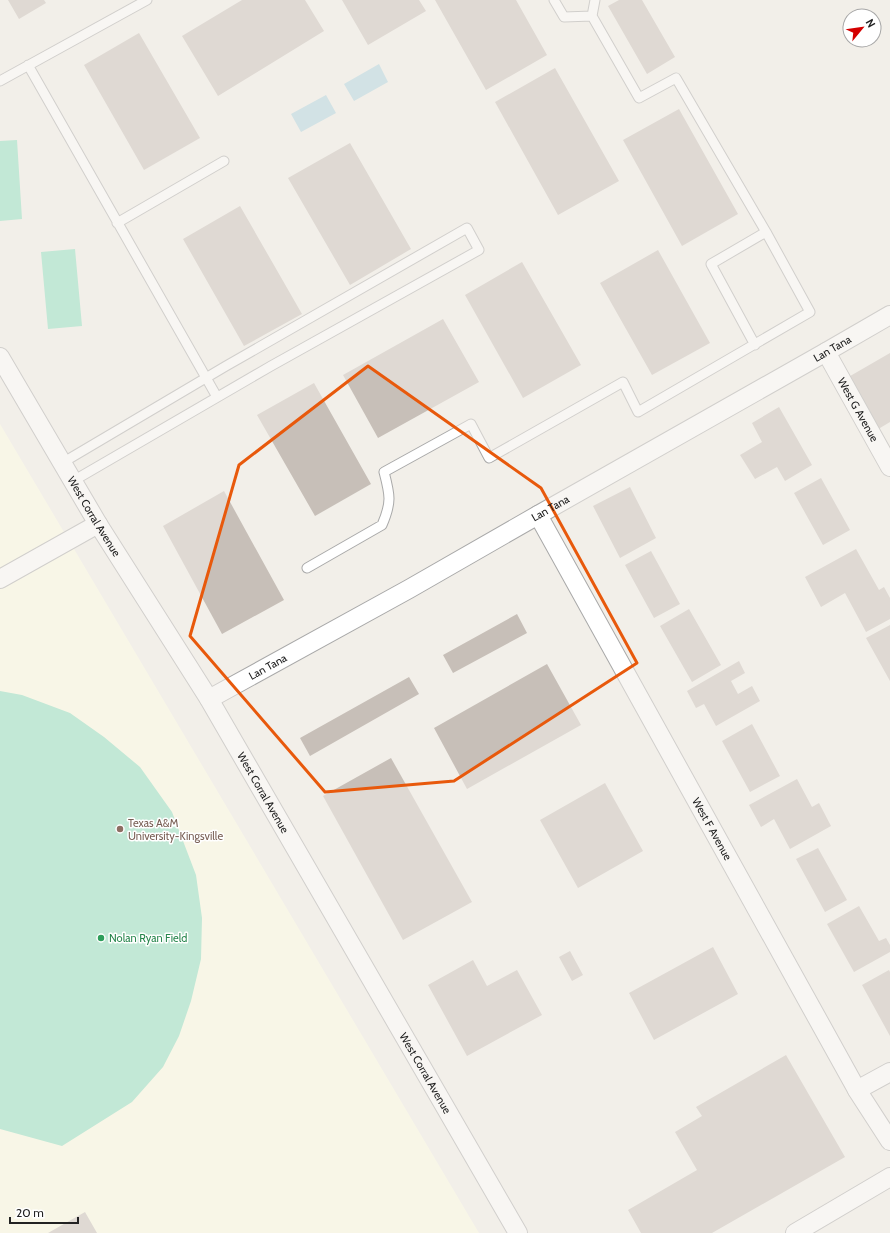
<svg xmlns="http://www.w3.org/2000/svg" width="890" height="1233" viewBox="0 0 890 1233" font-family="Cabin,sans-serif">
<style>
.education{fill:#ffffe5}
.pitch{fill:#88e0be}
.water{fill:#aad3df}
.building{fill:#c7bfb8}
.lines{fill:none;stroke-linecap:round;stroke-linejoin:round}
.lane-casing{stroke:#a9a9a9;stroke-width:11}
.street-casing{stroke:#a9a9a9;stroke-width:20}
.lane{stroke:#fff;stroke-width:9}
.street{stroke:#fff;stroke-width:18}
.marked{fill:none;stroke:#e8590c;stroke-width:3;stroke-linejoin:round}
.education-dot{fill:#8d6e63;stroke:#fff;stroke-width:1.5}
.leisure-dot{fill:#2e9e5b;stroke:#fff;stroke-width:1.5}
.labels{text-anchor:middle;stroke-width:3;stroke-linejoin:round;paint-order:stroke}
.street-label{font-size:11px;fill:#222;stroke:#fff}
.education-label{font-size:11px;fill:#785e54;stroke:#fff;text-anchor:start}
.leisure-label{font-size:11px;fill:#27864d;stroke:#fff;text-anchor:start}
</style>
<rect width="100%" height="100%" fill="#f2efe9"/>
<path class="education" d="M0,424L479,1233H0Z"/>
<path class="pitch" d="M17,140L22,219L0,221V141Z
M75,249L82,326L48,329L41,252Z
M0,691L22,695L70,713L104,737L140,767L172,812L196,875L202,918L201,959L191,1001L179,1036L163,1067L132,1102L62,1146L0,1129Z"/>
<path class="water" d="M379,64L388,82L354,101L344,84Z
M326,95L336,113L301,132L291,114Z"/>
<path class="building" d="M8,0H44L46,3L19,19Z
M242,0H305L324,31L218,96L182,36Z
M342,0H419L426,11L368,45Z
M435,0H516L547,55L486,90Z
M619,0H642L675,57L647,74L608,6Z
M139,33L200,138L144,170L84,65Z
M555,68L619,181L558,215L495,102Z
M679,109L738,214L682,246L623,140Z
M350,143L411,249L350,285L288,178Z
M240,206L302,314L244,346L183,239Z
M658,250L710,343L652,375L600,283Z
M522,262L581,365L523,398L465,295Z
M443,319L479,382L378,438L343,375Z
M890,353V422L875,431L845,379Z
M314,383L371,484L315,516L257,415Z
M779,407L812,465L785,481L777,467L755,479L740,455L762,442L752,423Z
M821,478L850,530L823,545L794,493Z
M630,487L656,538L620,558L593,506Z
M224,491L284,600L222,634L163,526Z
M856,549L879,590L884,587L890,598V619L866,632L845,593L821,607L805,577Z
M651,551L680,604L654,618L625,565Z
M689,609L721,665L692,682L660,626Z
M517,614L527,633L453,673L443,655Z
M890,625V681L866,638Z
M739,661L745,673L731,681L738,694L752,686L760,701L716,726L704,704L696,708L687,691Z
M547,664L581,725L467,789L434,728Z
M409,677L419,694L310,756L300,738Z
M752,724L780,776L750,792L722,741Z
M391,758L472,902L403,940L323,796Z
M797,779L812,807L819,803L831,826L790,849L774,819L761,827L749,805Z
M605,783L643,851L578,888L540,820Z
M818,848L847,900L825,912L796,859Z
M859,906L879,941L886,938L890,945V952L854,972L827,924Z
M713,947L738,994L654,1040L629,993Z
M570,951L583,975L572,981L559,957Z
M473,960L487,986L517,970L542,1015L467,1056L428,985Z
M889,970L890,972V1036L862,985Z
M786,1055L845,1157L712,1233H641L628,1210L697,1170L675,1132L702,1116L696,1107Z
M85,1212L97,1233H48Z"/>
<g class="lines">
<g class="lane-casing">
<path id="lane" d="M554,0L564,17L592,16
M28,65L217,397
M0,81L147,0
M117,223L224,161
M755,345L711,264L766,232
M62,463L226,366L467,228L479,250L271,366L73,481
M307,568L382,525C392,502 390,495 384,472L471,424L489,458L623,382L638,412L810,312L766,232L676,78L639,98L592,16L595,0"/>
</g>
<g class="street-casing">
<g id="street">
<path id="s1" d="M826,352L890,467"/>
<path id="s2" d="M0,357L98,524L209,699L518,1233"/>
<path id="s3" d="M538,515L857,1090L890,1141"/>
<path d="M0,579L98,524"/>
<path id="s4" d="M209,699L409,589L538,515L826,352L890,315"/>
<path d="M857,1090L890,1072"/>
<path d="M795,1233L890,1177"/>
</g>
</g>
<use href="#lane" class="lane"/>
<use href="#street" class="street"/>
</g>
<path d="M0 0H890V1233H0ZM368,366L541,488L637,663L454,781L325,792L190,636L239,465Z" fill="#f2efe9" fill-opacity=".55" fill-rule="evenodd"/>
<path class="marked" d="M368,366L541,488L637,663L454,781L325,792L190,636L239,465Z"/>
<circle class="education-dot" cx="120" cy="829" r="4"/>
<circle class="leisure-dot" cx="101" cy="938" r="4"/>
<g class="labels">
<g class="street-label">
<text dy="4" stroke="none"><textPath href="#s4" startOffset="715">Lan Tana</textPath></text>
<text dy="4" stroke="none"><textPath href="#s1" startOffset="66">West G Avenue</textPath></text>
<text dy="4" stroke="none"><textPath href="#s4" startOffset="391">Lan Tana</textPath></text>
<text dy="4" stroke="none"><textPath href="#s2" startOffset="185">West Corral Avenue</textPath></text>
<text dy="4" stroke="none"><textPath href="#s4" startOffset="67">Lan Tana</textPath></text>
<text dy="4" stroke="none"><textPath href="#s2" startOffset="509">West Corral Avenue</textPath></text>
<text dy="4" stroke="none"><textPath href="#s3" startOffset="359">West F Avenue</textPath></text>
<text dy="4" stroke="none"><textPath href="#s2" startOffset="833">West Corral Avenue</textPath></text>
</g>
<g class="education-label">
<text x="128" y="827">Texas A&amp;M<tspan x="128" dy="13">University-Kingsville</tspan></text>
</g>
<g class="leisure-label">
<text x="109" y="942">Nolan Ryan Field</text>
</g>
</g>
<g transform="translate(862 28) rotate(61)"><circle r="19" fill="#ffffff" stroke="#a7a7a7"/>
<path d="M0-3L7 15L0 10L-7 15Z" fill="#d40000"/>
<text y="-6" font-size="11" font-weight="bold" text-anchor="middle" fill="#222222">N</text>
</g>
<path d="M10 1217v6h68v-6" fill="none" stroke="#222222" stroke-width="2"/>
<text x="16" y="1217" font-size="12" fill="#222222" stroke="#ffffff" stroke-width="3" paint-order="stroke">20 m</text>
</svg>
